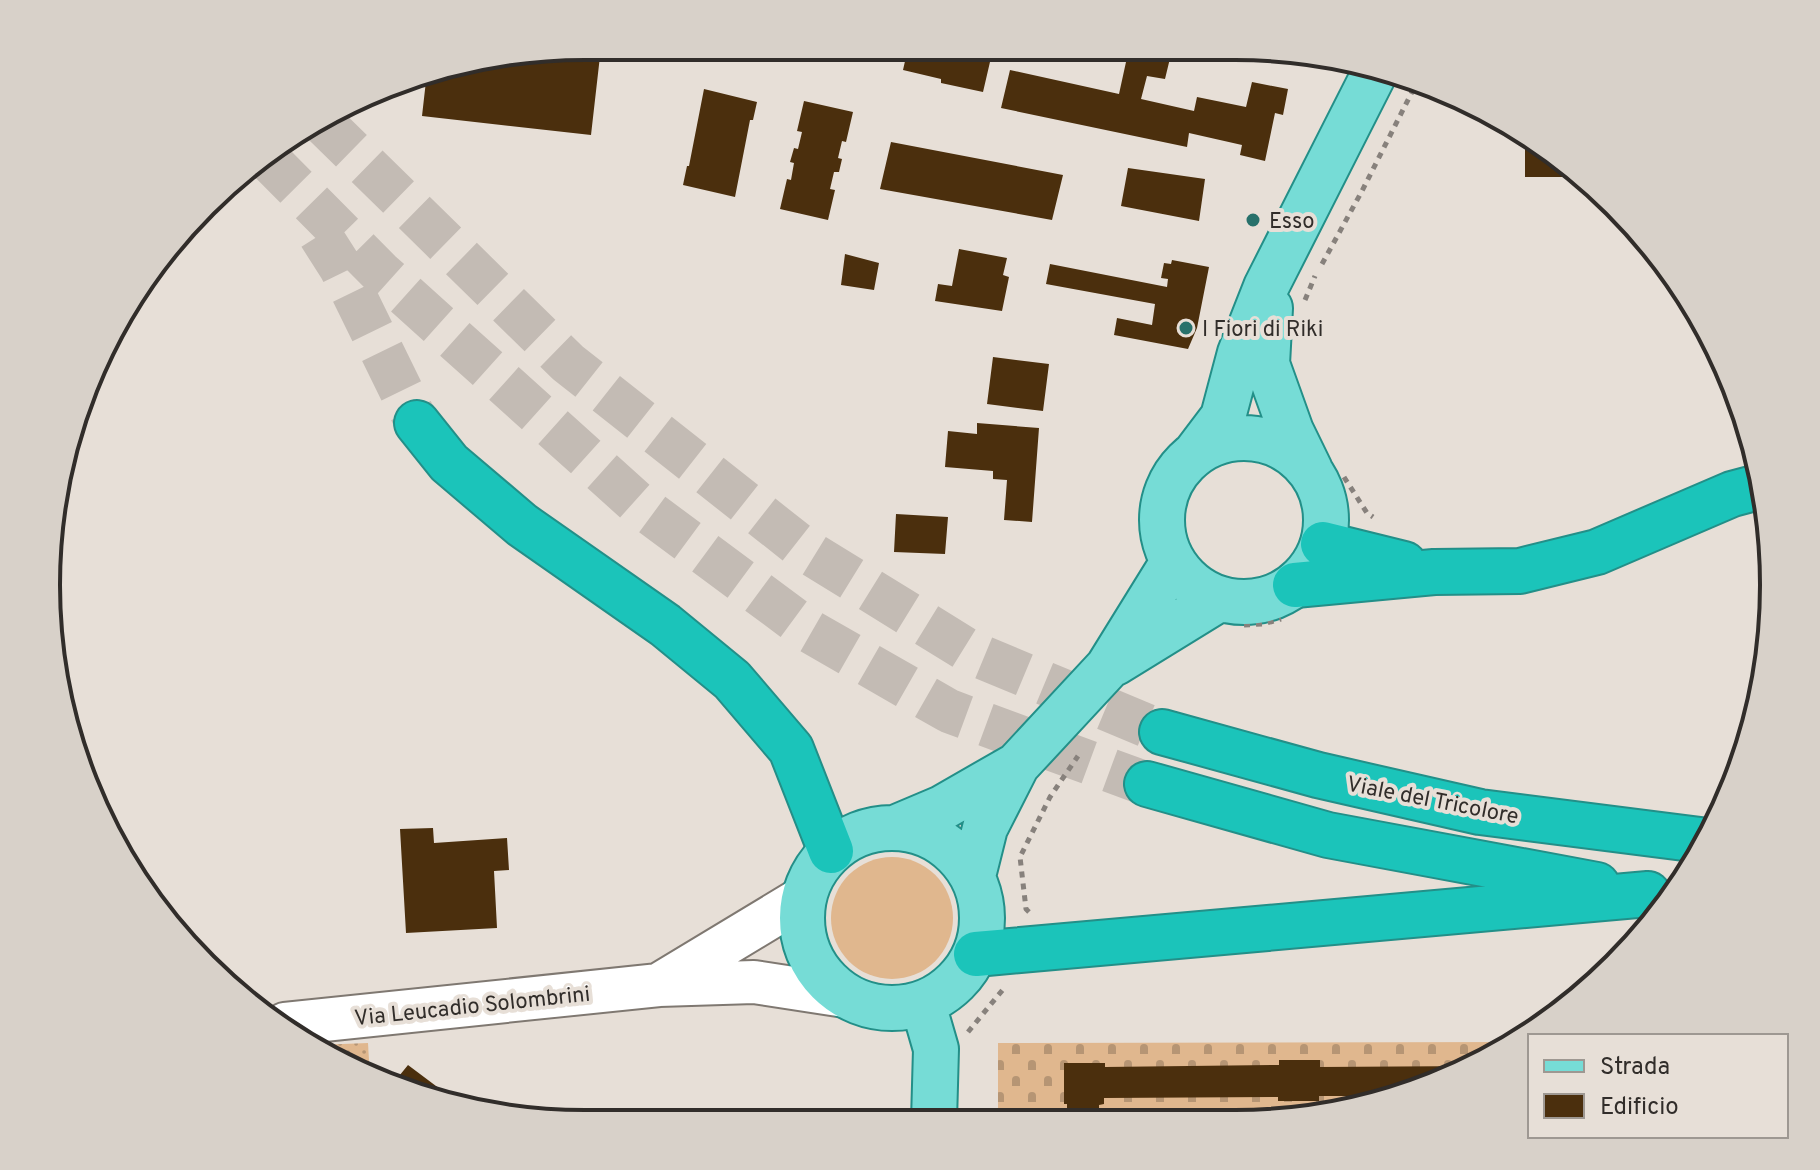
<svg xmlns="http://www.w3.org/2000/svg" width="1820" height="1170" viewBox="0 0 1820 1170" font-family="Overpass,sans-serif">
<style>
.grass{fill:#e0b78e}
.cemetery{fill:url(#cemetery-stones)}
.park{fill:url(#park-dots)}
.building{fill:#4b2f0d}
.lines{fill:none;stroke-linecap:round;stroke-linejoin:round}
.highway-tunnel{stroke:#c3bbb4;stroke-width:44;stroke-dasharray:44 22;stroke-linecap:butt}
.minor-casing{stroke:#7f7871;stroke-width:46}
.major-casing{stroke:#238f88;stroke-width:48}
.highway-casing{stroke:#238f88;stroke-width:48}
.path{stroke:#87817c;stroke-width:5;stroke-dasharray:6 6;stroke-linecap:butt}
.minor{stroke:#fff;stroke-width:42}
.major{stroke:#76dcd6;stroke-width:44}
.highway{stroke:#1bc4ba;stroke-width:44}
.poi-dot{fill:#28716b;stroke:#e7dfd7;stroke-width:3}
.labels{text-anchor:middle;stroke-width:8;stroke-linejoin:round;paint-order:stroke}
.poi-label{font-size:22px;fill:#312d2a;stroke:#e7dfd7;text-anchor:start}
.street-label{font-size:22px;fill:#312d2a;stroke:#e7dfd7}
.rim{fill:none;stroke:#312d2a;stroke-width:4}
</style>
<defs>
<pattern id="cemetery-stones" width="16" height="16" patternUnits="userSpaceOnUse" patternTransform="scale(2)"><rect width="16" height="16" fill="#e0b78e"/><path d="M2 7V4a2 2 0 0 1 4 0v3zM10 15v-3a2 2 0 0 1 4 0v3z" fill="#b69574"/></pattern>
<pattern id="park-dots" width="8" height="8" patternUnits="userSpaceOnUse" patternTransform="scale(2)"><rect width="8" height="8" fill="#e0b78e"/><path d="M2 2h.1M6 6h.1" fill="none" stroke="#b69574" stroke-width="1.8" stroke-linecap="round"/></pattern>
</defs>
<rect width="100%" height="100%" fill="#e7dfd7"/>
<path class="grass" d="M831 918a61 61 0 1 1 122 0a61 61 0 1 1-122 0Z"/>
<path class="cemetery" d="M1516,1042L1474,1068L1374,1106L1270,1123L998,1122V1043Z"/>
<path class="park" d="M368,1043L370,1078L317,1045Z"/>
<path class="building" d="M574,48L573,53L600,56L591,135L422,116L427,72L555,51L566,52L567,49Z
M908,48L993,49L983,92L941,83V79L903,70Z
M1041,49H1075L1072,60L1040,52Z
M1103,49L1172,50L1165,79L1147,76L1141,99L1194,111L1197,97L1246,107L1252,82L1288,89L1283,115L1275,113L1265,161L1240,155L1242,145L1189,133L1187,147L1001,108L1010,70L1119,94L1126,62L1101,57Z
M1255,50L1282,51H1297L1294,61Z
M1298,51H1306L1334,59L1332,64Z
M704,89L757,102L753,120H750L735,197L683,185L687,166H689Z
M804,101L853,112L846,142L842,141L838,158L842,159L839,172H834L830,189L835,190L828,220L780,209L787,179L791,180L794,163L790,162L794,148L798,149L802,132L797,131Z
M1525,136L1586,177H1525Z
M891,142L1063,175L1052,220L880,189Z
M1128,168L1205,179L1199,221L1121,206Z
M959,249L1007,258L1003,275L1009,277L1002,311L935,301L938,284L952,286Z
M845,254L879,263L874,290L841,285Z
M1172,260L1209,267L1197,328L1188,349L1114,335L1117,318L1152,325L1155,304L1046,284L1050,264L1167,287L1168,279L1161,278L1164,263L1171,264Z
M993,357L1049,364L1043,411L987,404Z
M977,423L1039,428L1032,522L1004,520L1007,480L993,479V471L945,467L948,431L977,434Z
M896,514L948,517L945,554L894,552Z
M433,828L434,843L507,838L509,870L494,871L497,928L406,933L400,829Z
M1279,1060H1320V1067L1477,1066L1399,1096H1319V1101H1278V1097L1104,1098V1104L1099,1105V1122H1067V1104H1064V1063H1105V1067L1279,1065Z
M408,1065L444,1092L439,1099L391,1086Z"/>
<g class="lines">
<path class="highway-tunnel" d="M320,120L568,363L805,550L972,653L1162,732
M265,156L380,272L638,504L811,632L949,711L1147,784
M320,235L341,268L417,423"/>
<g class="minor-casing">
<path id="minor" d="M660,984L804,897
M285,1024L659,985L754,982L845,996"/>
</g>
<g class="major-casing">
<path id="major" d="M1270,308L1267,364L1291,431L1310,470
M1162 520a82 82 0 1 1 164 0a82 82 0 1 1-164 0Z
M1195,454L1223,417L1240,353L1266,287L1375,72
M1115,663L1219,599
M897,827L942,808L1017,765
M802 918a90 90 0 1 1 180 0a90 90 0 1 1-180 0Z
M973,876L985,828L1017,765L1108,667L1173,562
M923,1004L936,1049L934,1121"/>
</g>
<g class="highway-casing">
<path id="highway" d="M417,423L449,463L522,525L665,625L732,680L791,749L831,851
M1323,544L1404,564
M1295,585L1434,572L1520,571L1597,552L1732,494L1762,486
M1162,732L1318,775L1480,812L1708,841
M1147,784L1328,835L1597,885
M976,954L1648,894"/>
</g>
<path class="path" d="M1322,264L1362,191L1416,84
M1305,300L1315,276
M1344,477L1367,513L1373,517
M1244,625L1263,624L1281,619
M1029,912L1026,909L1020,857L1050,797L1078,756
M968,1032L1005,987"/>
<use href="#minor" class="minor"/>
<use href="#major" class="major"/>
<use href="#highway" class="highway"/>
</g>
<g class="poi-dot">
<circle cx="1253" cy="220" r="8"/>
<circle cx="1186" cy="328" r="8"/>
</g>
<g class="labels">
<g class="poi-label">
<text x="1269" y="228">Esso</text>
<text x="1202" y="336">I Fiori di Riki</text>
</g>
<g class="street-label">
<text transform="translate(1433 799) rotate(11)" y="8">Viale del Tricolore</text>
<text transform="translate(472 1005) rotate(-6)" y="8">Via Leucadio Solombrini</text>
</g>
</g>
<path d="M0 0H1820V1170H0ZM585 60H1235A525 525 0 0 1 1760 585V585A525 525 0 0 1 1235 1110H585A525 525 0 0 1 60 585V585A525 525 0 0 1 585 60Z" fill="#d8d1c9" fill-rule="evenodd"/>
<path class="rim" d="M585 60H1235A525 525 0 0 1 1760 585V585A525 525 0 0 1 1235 1110H585A525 525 0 0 1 60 585V585A525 525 0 0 1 585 60Z"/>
<rect x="1528" y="1034" width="260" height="104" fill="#e7dfd7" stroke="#9e9892" stroke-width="2"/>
<rect x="1544" y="1060" width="40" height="12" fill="#76dcd6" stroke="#9e9892" stroke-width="2"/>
<text x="1600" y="1074" font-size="24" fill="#312d2a">Strada</text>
<rect x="1544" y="1094" width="40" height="24" fill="#4b2f0d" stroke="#9e9892" stroke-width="2"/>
<text x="1600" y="1114" font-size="24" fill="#312d2a">Edificio</text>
</svg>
